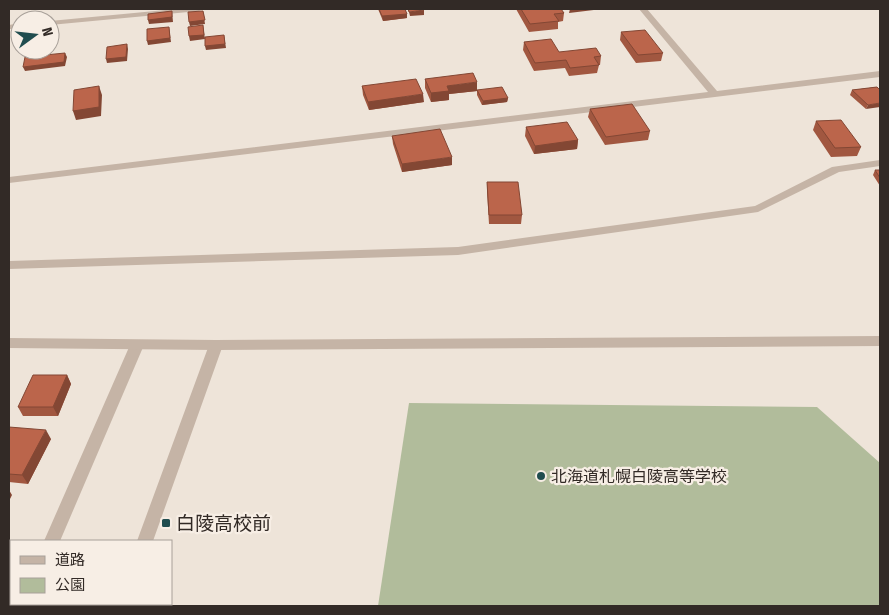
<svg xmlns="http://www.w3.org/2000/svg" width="889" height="615" viewBox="0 0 889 615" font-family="'Fira Sans Condensed','Noto Sans JP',sans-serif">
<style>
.green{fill:#b1bc9b}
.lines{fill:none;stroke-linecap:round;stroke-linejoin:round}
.service{fill:#c5b4a6;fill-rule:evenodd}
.minor{fill:#c5b4a6;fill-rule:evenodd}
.wall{fill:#a15740}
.shaded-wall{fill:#834734}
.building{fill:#bb654b;stroke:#834734}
.poi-dot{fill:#204d4f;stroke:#f7eee5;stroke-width:2}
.labels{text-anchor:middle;stroke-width:4.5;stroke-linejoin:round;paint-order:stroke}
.poi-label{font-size:16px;fill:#322a26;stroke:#f7eee5;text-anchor:start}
.near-poi-label{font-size:19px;fill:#322a26;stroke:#f7eee5;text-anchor:start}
</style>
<rect width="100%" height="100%" fill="#eee4d9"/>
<path class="green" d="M409,403L817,407L880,463V606H378Z"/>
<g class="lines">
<path class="service" d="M176,9H203L199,11L50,25V21Z
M639,9H647L717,91L880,71V77L9,183V177L708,92Z
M20,23V29H9V25Z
M880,160V166L839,172L758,212L458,255L9,269V261L458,247L755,206L832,167Z
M137,340L142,342L144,345L60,541H44L130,345L132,342Z
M216,340L221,342L223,345L153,541H137L209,345L211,342Z
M20,604H36V606H20Z
M113,604H129L128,606H112Z"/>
<path class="minor" d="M880,336V346L216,350L9,348V338L216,340Z"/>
</g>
<path class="wall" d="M378,9H405L407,18L383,21Z
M516,9H561L564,13L563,21L558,22V29L529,32Z
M621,32L663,53L661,61L636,63L620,40Z
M524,42L559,52L601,56L600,65H599L597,73L569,76L565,68L534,71L523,50Z
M425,79L477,90L508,98L507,102L482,105L477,95V91L449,94V100L431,102L425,88Z
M362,86L424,102L369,110L363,95Z
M877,87L866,109L850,95L852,90Z
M590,109L650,131L648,140L605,145L588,117Z
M816,121L861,147L857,156L831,157L813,130Z
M526,127L578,140L577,149L534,154L525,136Z
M392,136L452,165L402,172L393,144Z
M875,170H880V186L873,175Z
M487,182L522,215L521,224H489L487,191Z
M67,375L71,384L58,416H23L18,407Z
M9,427L51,439L28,484L9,482Z"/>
<path class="shaded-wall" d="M570,9H602L569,13Z
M424,10V15L410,16L409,12Z
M172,11L173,22L149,24L148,20Z
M203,11L205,24L190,26L189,22Z
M407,14V18L383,21L382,16Z
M203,25L205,39L190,41L189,36Z
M169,27L171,42L148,45L147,41Z
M224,35L226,48L206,50L205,46Z
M127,44L128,49L127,61L107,63L106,59Z
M65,53L67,57L65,66L25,71L23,67Z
M477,82V91L449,94V100L431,102V93L447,86Z
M99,86L102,95L101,116L76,120L73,111Z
M423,94L424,102L369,110L368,102Z
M508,98L507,102L482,105L483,101Z
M880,103V107L866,109L868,105Z
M578,140L577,149L534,154L535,146Z
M452,157V165L402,172V164Z
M67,375L71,384L58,416L53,407Z
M46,430L51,439L28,484L22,475Z
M9,490L12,495L9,501Z"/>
<path class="building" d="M379,9H405L407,14L382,16Z
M408,9H423L424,10L409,12Z
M521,9H561L564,13L554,14L559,21L530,24Z
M172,11V17L148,20V14Z
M203,11L205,20L189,22L188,12Z
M203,25L204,35L189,36L188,27Z
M169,27L170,38L147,41V29Z
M645,30L663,53L638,55L621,32Z
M224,35L225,44L205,46V37Z
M551,39L559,52L596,48L601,56L594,57L599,65L570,68L566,60L535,63L524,42Z
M127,44L126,57L106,59L107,47Z
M65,53L64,62L23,67L25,57Z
M473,73L477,82L447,86L449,91L431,93L425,79Z
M416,79L423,94L368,102L362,86Z
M99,86V107L73,111L74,90Z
M502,87L508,98L483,101L477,90Z
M877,87L880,90V103L868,105L852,90Z
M632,104L650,131L606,137L590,109Z
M841,120L861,147L835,148L816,121Z
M567,122L578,140L535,146L526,127Z
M440,129L452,157L402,164L392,136Z
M875,170H880V178Z
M487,182H518L522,215H489Z
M33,375H67L53,407H18Z
M9,427L46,430L22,475L9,474Z"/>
<g class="poi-dot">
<circle cx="541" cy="476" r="5"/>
<rect x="161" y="518" width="10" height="10" rx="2.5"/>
</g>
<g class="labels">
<g class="poi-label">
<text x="551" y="482">北海道札幌白陵高等学校</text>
</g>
<g class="near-poi-label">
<text x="176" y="530">白陵高校前</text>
</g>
</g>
<rect width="889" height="615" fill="none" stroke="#322a26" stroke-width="20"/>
<rect x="10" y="540" width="162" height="65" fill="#f7eee5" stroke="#a8a099"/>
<rect x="20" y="556" width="25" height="8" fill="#c5b4a6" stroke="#a8a099"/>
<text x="55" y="565" font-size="15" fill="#322a26">道路</text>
<rect x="20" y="578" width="25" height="15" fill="#b1bc9b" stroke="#a8a099"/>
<text x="55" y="590" font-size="15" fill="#322a26">公園</text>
<g transform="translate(35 35) rotate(75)"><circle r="24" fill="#f7eee5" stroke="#a8a099"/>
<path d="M0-4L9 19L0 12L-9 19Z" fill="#204d4f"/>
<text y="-8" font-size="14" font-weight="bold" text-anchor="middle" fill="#322a26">N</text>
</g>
</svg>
